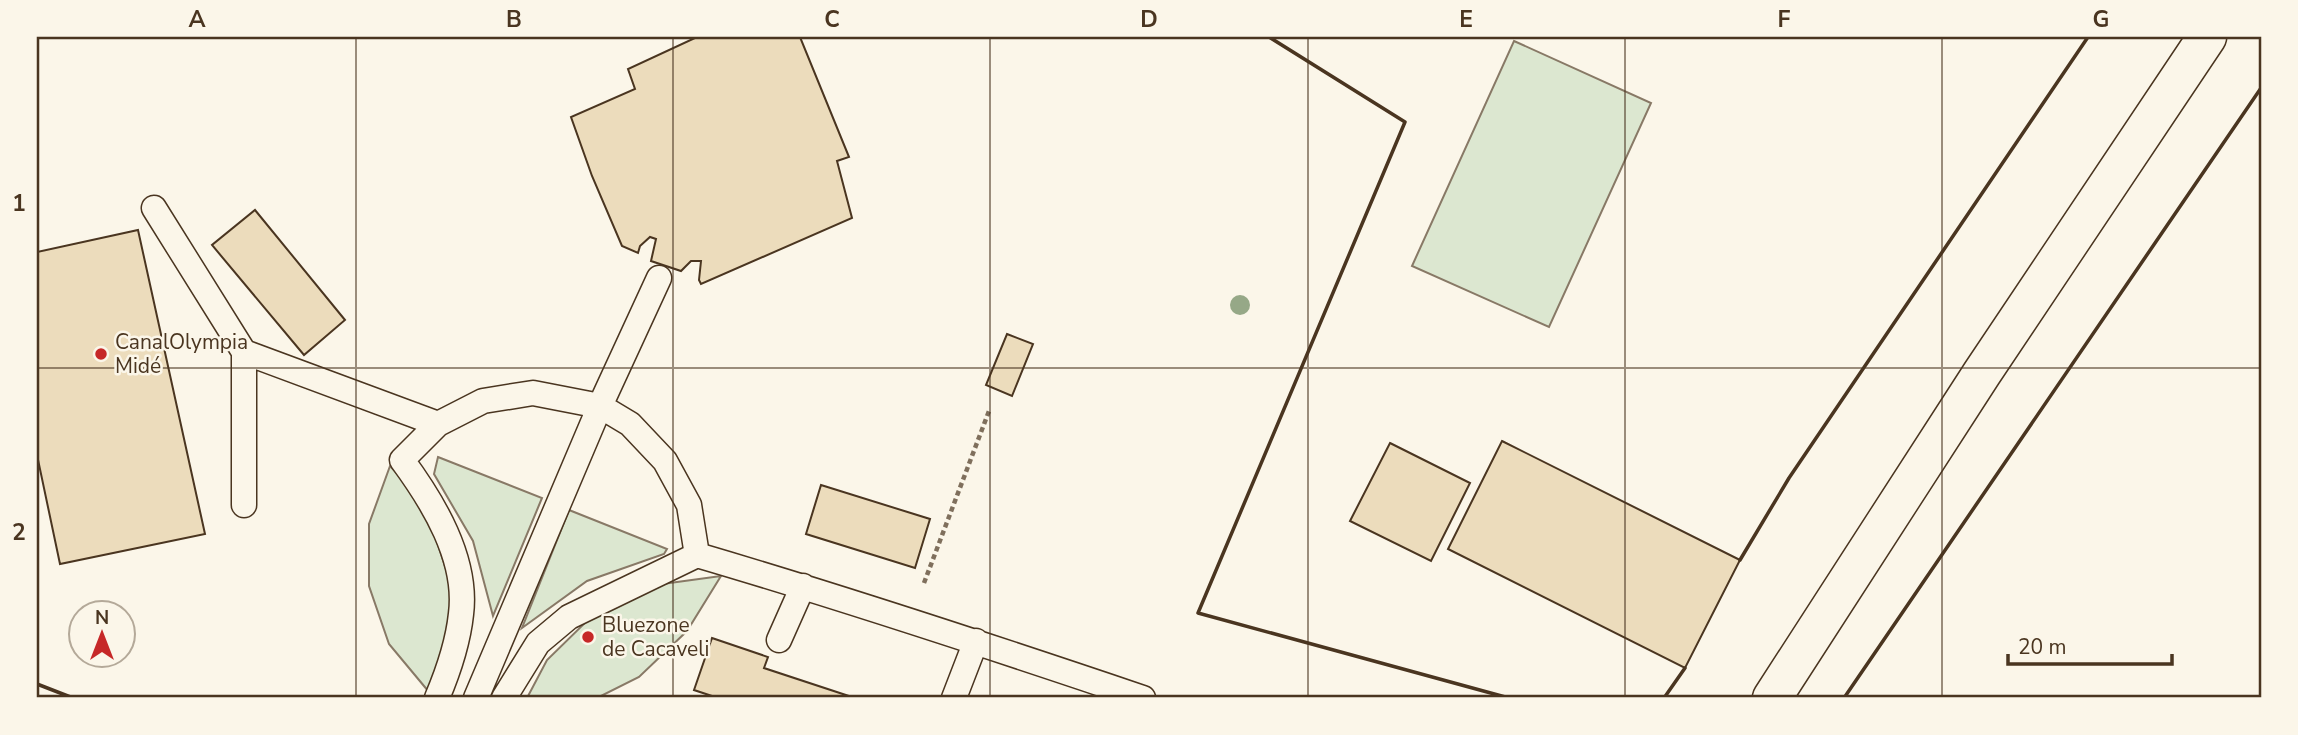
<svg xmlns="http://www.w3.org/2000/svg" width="2298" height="735" viewBox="0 0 2298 735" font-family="'Nunito Sans',sans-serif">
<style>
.green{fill:#dce7d0;stroke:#887966;stroke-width:2}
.building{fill:#ecdcbc;stroke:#4a3520;stroke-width:2}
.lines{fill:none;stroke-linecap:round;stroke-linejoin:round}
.service-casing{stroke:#4a3520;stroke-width:27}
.minor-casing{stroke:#4a3520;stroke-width:41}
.path{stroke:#7f6f5c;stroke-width:4.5;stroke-dasharray:5 3.5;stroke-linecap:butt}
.service{stroke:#fbf6e9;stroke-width:24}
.minor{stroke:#fbf6e9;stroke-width:38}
.wall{stroke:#4a3520;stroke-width:3.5}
.tree{fill:#96a887}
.grid{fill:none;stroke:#4a3520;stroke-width:2;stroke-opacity:0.55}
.poi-dot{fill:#c62828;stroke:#fbf6e9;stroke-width:2.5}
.labels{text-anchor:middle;stroke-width:5;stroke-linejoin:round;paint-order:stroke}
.poi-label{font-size:21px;fill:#4a3520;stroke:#fbf6e9;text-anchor:start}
.neatline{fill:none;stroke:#4a3520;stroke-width:2.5}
.grid-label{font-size:23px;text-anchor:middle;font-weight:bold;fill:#4a3520}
</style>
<rect width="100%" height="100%" fill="#fbf6e9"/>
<path class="green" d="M1514,41L1651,103L1549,327L1412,266Z
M438,457L542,498L493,616L473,541L434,474Z
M390,466L424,502L455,597L449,647L429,692L389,644L369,586V524Z
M569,510L667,549L664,554L587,581L522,628Z
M721,576L687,631L639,677L597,698H527L547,660L594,614L655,585Z"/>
<path class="building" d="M697,37H800L849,157L837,161L852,218L701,284L699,280L701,261H691L681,271L651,261L656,239L650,237L640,246L638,253L622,246L592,176L571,117L635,89L628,69Z
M255,210L345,320L304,355L212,245Z
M138,230L205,534L60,564L37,455V252Z
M1007,334L1033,344L1012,396L986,385Z
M1502,441L1740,560L1685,668L1448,549Z
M1390,443L1470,483L1431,561L1350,521Z
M821,485L930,519L915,568L806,534Z
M712,638L768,657L764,668L855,698H718L694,690Z"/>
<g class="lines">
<g class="service-casing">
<path id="service" d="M154,208L244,352L438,424
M244,352V505
M779,640L803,586
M437,698C448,672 458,643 461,614C468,559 433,502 402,460L438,424L483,401L533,393L600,406L630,424L665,461L689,505L697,555
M476,698L600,406L659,278
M504,698L538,643L569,617L697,555C847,599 995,648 1143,698
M954,698L976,641"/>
</g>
<g class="minor-casing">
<path id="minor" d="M1772,698L1982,373L2207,37"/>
</g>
<path class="path" d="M924,583L989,411"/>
<use href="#service" class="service"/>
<use href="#minor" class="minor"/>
<path class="wall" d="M1269,37L1405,122L1198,613L1509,698
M1740,560L1789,478L2088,37
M37,684L73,698
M1664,698L1685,668
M1844,698L2261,88"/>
</g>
<circle class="tree" cx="1240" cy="305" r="10"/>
<path class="grid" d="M356,37V698M673,37V698M990,37V698M1308,37V698M1625,37V698M1942,37V698M37,368H2261"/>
<g class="poi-dot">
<circle cx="101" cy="354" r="7"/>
<circle cx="588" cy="637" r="7"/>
</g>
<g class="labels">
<g class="poi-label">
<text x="115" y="349">CanalOlympia<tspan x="115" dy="24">Midé</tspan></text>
<text x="602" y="632">Bluezone<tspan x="602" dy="24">de Cacaveli</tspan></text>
</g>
</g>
<rect width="2298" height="735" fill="none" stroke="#fbf6e9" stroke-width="77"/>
<g transform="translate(102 634)"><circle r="33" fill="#fbf6e9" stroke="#b4a999" stroke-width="2"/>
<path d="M0-5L12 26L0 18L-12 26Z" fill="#c62828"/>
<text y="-10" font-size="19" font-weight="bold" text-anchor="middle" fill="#4a3520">N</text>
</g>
<path d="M2008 654v10h164v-10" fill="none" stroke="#4a3520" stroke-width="3.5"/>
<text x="2018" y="654" font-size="21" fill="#4a3520" stroke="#fbf6e9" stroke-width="5" paint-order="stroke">20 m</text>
<rect x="38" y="38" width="2222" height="658" class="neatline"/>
<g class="grid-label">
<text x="197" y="27">A</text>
<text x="514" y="27">B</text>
<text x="832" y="27">C</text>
<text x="1149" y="27">D</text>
<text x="1466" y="27">E</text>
<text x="1784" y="27">F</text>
<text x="2101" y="27">G</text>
<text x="19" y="211">1</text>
<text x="19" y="540">2</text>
</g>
</svg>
